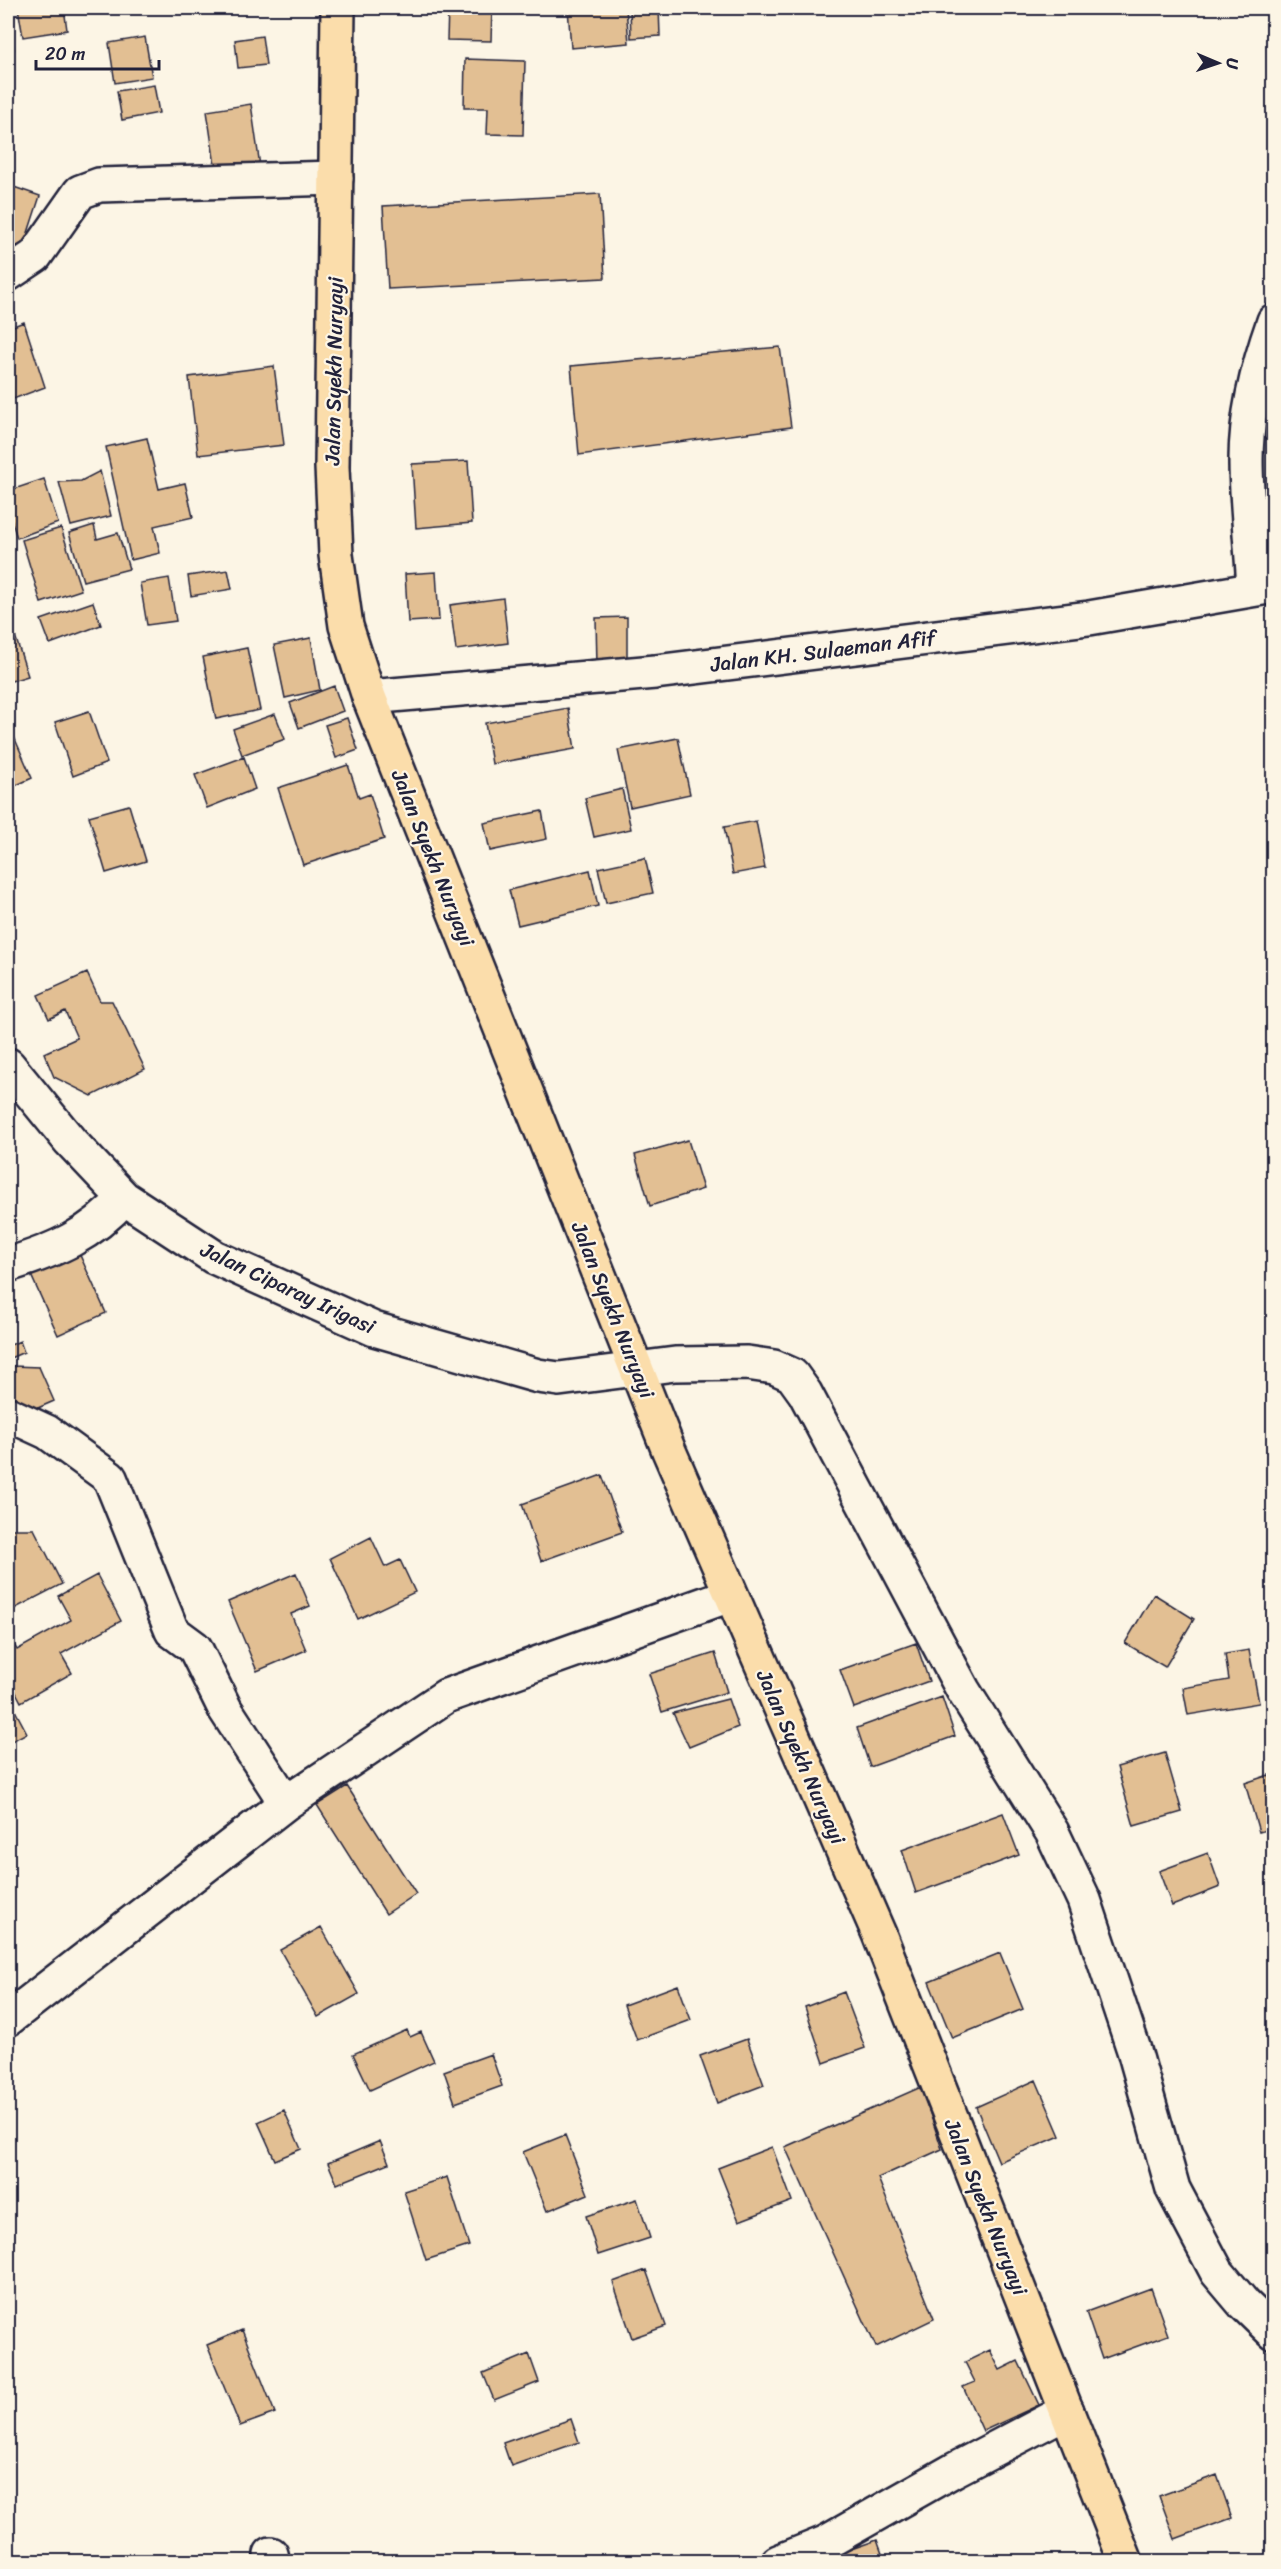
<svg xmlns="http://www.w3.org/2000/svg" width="1281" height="2569" viewBox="0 0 1281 2569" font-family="Sriracha,sans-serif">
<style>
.building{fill:#e2bf93;stroke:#22223b;stroke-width:1.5}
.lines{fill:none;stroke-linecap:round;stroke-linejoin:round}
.minor-casing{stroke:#22223b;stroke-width:38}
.major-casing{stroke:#22223b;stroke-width:38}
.minor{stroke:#fcf5e5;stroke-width:33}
.major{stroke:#fbddab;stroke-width:33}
.labels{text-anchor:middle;stroke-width:4.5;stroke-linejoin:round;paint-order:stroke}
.street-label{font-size:21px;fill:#22223b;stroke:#fcf5e5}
</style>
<rect width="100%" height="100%" fill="#fcf5e5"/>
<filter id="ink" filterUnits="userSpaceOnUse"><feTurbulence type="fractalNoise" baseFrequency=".0167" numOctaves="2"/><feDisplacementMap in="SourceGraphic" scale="12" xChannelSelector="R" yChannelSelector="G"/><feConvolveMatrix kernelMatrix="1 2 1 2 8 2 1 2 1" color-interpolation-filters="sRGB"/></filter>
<g filter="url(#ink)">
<path class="building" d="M8,8L14,50L8,51Z
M18,8H64L67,30L23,37Z
M448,8H492L491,41L447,40Z
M568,8H626L629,43L571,48Z
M630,8H659L660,36L631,38Z
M262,36L266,65L238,68L235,40Z
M145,37L152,77L115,83L109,43Z
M465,59L525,61L523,135L487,134L488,108H464Z
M154,85L159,113L122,120L117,91Z
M251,104L261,173L217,179L207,111Z
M8,185L40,196L23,248L8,243Z
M600,194L605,278L388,289L383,206Z
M24,322L45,387L8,401V328Z
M780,347L791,427L579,455L571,366Z
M274,366L284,445L198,455L189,377Z
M147,438L159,489L185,483L193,517L154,526L160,553L131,560L106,447Z
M468,461L472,523L416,528L412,464Z
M100,471L111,516L71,526L59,482L81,481Z
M44,479L58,523L17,538L8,509V491Z
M94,525L97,539L118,533L129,569L83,581L69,533Z
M61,528L81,590L41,603L22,540Z
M228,570L232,589L191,596L188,576Z
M436,572L439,620L408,622L405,574Z
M169,578L176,621L147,625L140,583Z
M503,598L508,643L456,650L450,605Z
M93,602L101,625L50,644L41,620Z
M627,617V665L597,666L596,618Z
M11,623L28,676L8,682V624Z
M311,638L320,690L285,698L274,645Z
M247,648L260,710L216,719L203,657Z
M334,686L343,711L299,728L290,703Z
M568,708L575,749L492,764L485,723Z
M89,711L107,763L73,776L55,722Z
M275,714L285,739L242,755L233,729Z
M347,718L358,750L336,758L325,725Z
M8,723L32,778L8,789Z
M678,738L690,794L630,807L618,750Z
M244,757L255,789L207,808L195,775Z
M348,765L359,798L370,794L384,839L303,865L278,788Z
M622,789L631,829L594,837L585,798Z
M129,805L146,861L106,873L89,816Z
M542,811L547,839L490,851L484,823Z
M756,821L765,868L733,874L724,827Z
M645,858L653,893L606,903L598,868Z
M590,870L598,906L518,925L509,890Z
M87,973L100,1001H112L145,1069L92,1096L54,1077L44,1053L77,1038L65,1011L49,1019L38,995Z
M688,1140L703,1189L650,1206L635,1155Z
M79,1253L106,1313L58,1335L31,1275Z
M20,1341L24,1352L8,1359V1346Z
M8,1361L12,1366L39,1367L54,1401L8,1421Z
M602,1475L622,1532L541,1561L522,1504Z
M8,1529H34L62,1584L8,1612Z
M371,1537L385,1567L400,1560L415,1592L358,1619L330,1558Z
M296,1573L310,1606L291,1614L306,1650L257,1671L228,1602Z
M97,1575L121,1621L61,1654L72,1673L21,1702L8,1677V1633L17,1650L71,1620L58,1596Z
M1154,1594L1194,1619L1165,1667L1125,1643Z
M916,1643L929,1681L854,1708L840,1670Z
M1249,1650L1259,1703L1188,1715L1183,1688L1229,1680L1225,1654Z
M715,1653L727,1692L662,1712L649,1674Z
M8,1697L27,1733L8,1743Z
M942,1697L955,1736L870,1767L857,1728Z
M728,1699L738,1727L689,1747L673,1713Z
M1165,1753L1182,1812L1134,1826L1117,1767Z
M1269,1775L1274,1789V1828L1259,1832L1245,1783Z
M347,1786L416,1894L386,1914L317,1805Z
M1003,1813L1019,1855L916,1893L902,1850Z
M1208,1853L1220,1887L1172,1906L1159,1871Z
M321,1927L359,1994L318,2017L280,1950Z
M1000,1953L1023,2009L952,2038L929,1982Z
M678,1985L691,2020L637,2040L624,2005Z
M844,1992L865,2048L824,2063L805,2007Z
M407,2030L410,2037L421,2032L434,2061L370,2090L353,2054Z
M747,2039L764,2085L717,2103L700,2056Z
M491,2054L502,2086L455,2103L444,2071Z
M1036,2080L1060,2136L999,2162L976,2107Z
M921,2087L942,2149L878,2178L934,2319L876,2347L785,2147Z
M284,2110L301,2149L275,2160L258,2122Z
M565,2135L588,2194L547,2211L523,2152Z
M380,2141L389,2163L337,2184L328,2163Z
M772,2147L792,2201L739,2221L718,2168Z
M447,2177L469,2246L426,2260L404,2191Z
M637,2199L650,2238L598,2255L586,2216Z
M646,2270L666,2326L632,2338L613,2282Z
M1151,2288L1168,2335L1102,2359L1086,2312Z
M242,2330L275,2413L240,2426L207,2345Z
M990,2350L1000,2370L1018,2361L1039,2405L983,2431L963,2387L975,2382L965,2362Z
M529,2354L539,2382L494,2400L483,2373Z
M571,2419L579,2442L511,2466L503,2443Z
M1217,2475L1232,2518L1175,2539L1159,2496Z
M877,2540L885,2562H839L837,2554Z"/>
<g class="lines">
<g class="minor-casing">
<path id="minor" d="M8,274L35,256L80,192L99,185L336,178
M1254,589C1252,546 1246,503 1246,460C1246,413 1258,366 1274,321
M369,697L655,672L1089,618L1274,586
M8,1065L70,1141L124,1198L214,1257L374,1329L538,1376L559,1379L675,1364L747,1363L774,1367L792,1375L805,1393L963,1690L1052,1832L1084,1900L1134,2050L1173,2189L1217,2272L1244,2304L1274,2333
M8,1265C55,1250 90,1236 124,1198
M8,1414L47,1432L110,1478L172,1631L195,1648L225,1709L286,1803
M8,2019L286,1803L446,1696L730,1595
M271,2554L273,2562
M778,2562L825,2543L954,2470L1067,2411"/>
</g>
<g class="major-casing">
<path id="major" d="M338,8L332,467L336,555L346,626L369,697L669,1451L879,1934L1126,2562"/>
</g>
<use href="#minor" class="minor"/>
<use href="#major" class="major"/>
</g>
</g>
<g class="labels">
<g class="street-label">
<text transform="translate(334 371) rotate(-89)" y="7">Jalan Syekh Nuryayi</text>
<text transform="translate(823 651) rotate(-7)" y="7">Jalan KH. Sulaeman Afif</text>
<text transform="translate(433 858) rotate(68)" y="7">Jalan Syekh Nuryayi</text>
<text transform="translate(288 1288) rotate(25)" y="7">Jalan Ciparay Irigasi</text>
<text transform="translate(613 1310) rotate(68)" y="7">Jalan Syekh Nuryayi</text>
<text transform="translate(801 1757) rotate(66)" y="7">Jalan Syekh Nuryayi</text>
<text transform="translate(986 2207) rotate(68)" y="7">Jalan Syekh Nuryayi</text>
</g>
</g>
<rect width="1281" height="2569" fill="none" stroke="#fcf5e5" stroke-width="30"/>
<rect x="15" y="15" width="1251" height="2539" fill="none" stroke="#22223b" stroke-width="2" filter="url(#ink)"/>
<g transform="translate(1218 63) rotate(92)" stroke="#fcf5e5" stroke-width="4.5" paint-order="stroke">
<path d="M0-4.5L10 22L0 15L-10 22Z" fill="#22223b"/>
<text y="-9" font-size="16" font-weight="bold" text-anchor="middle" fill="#22223b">U</text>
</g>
<path d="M36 60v9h123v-9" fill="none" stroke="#22223b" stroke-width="3"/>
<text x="45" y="60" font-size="18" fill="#22223b" stroke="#fcf5e5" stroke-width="4.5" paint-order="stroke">20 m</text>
</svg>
